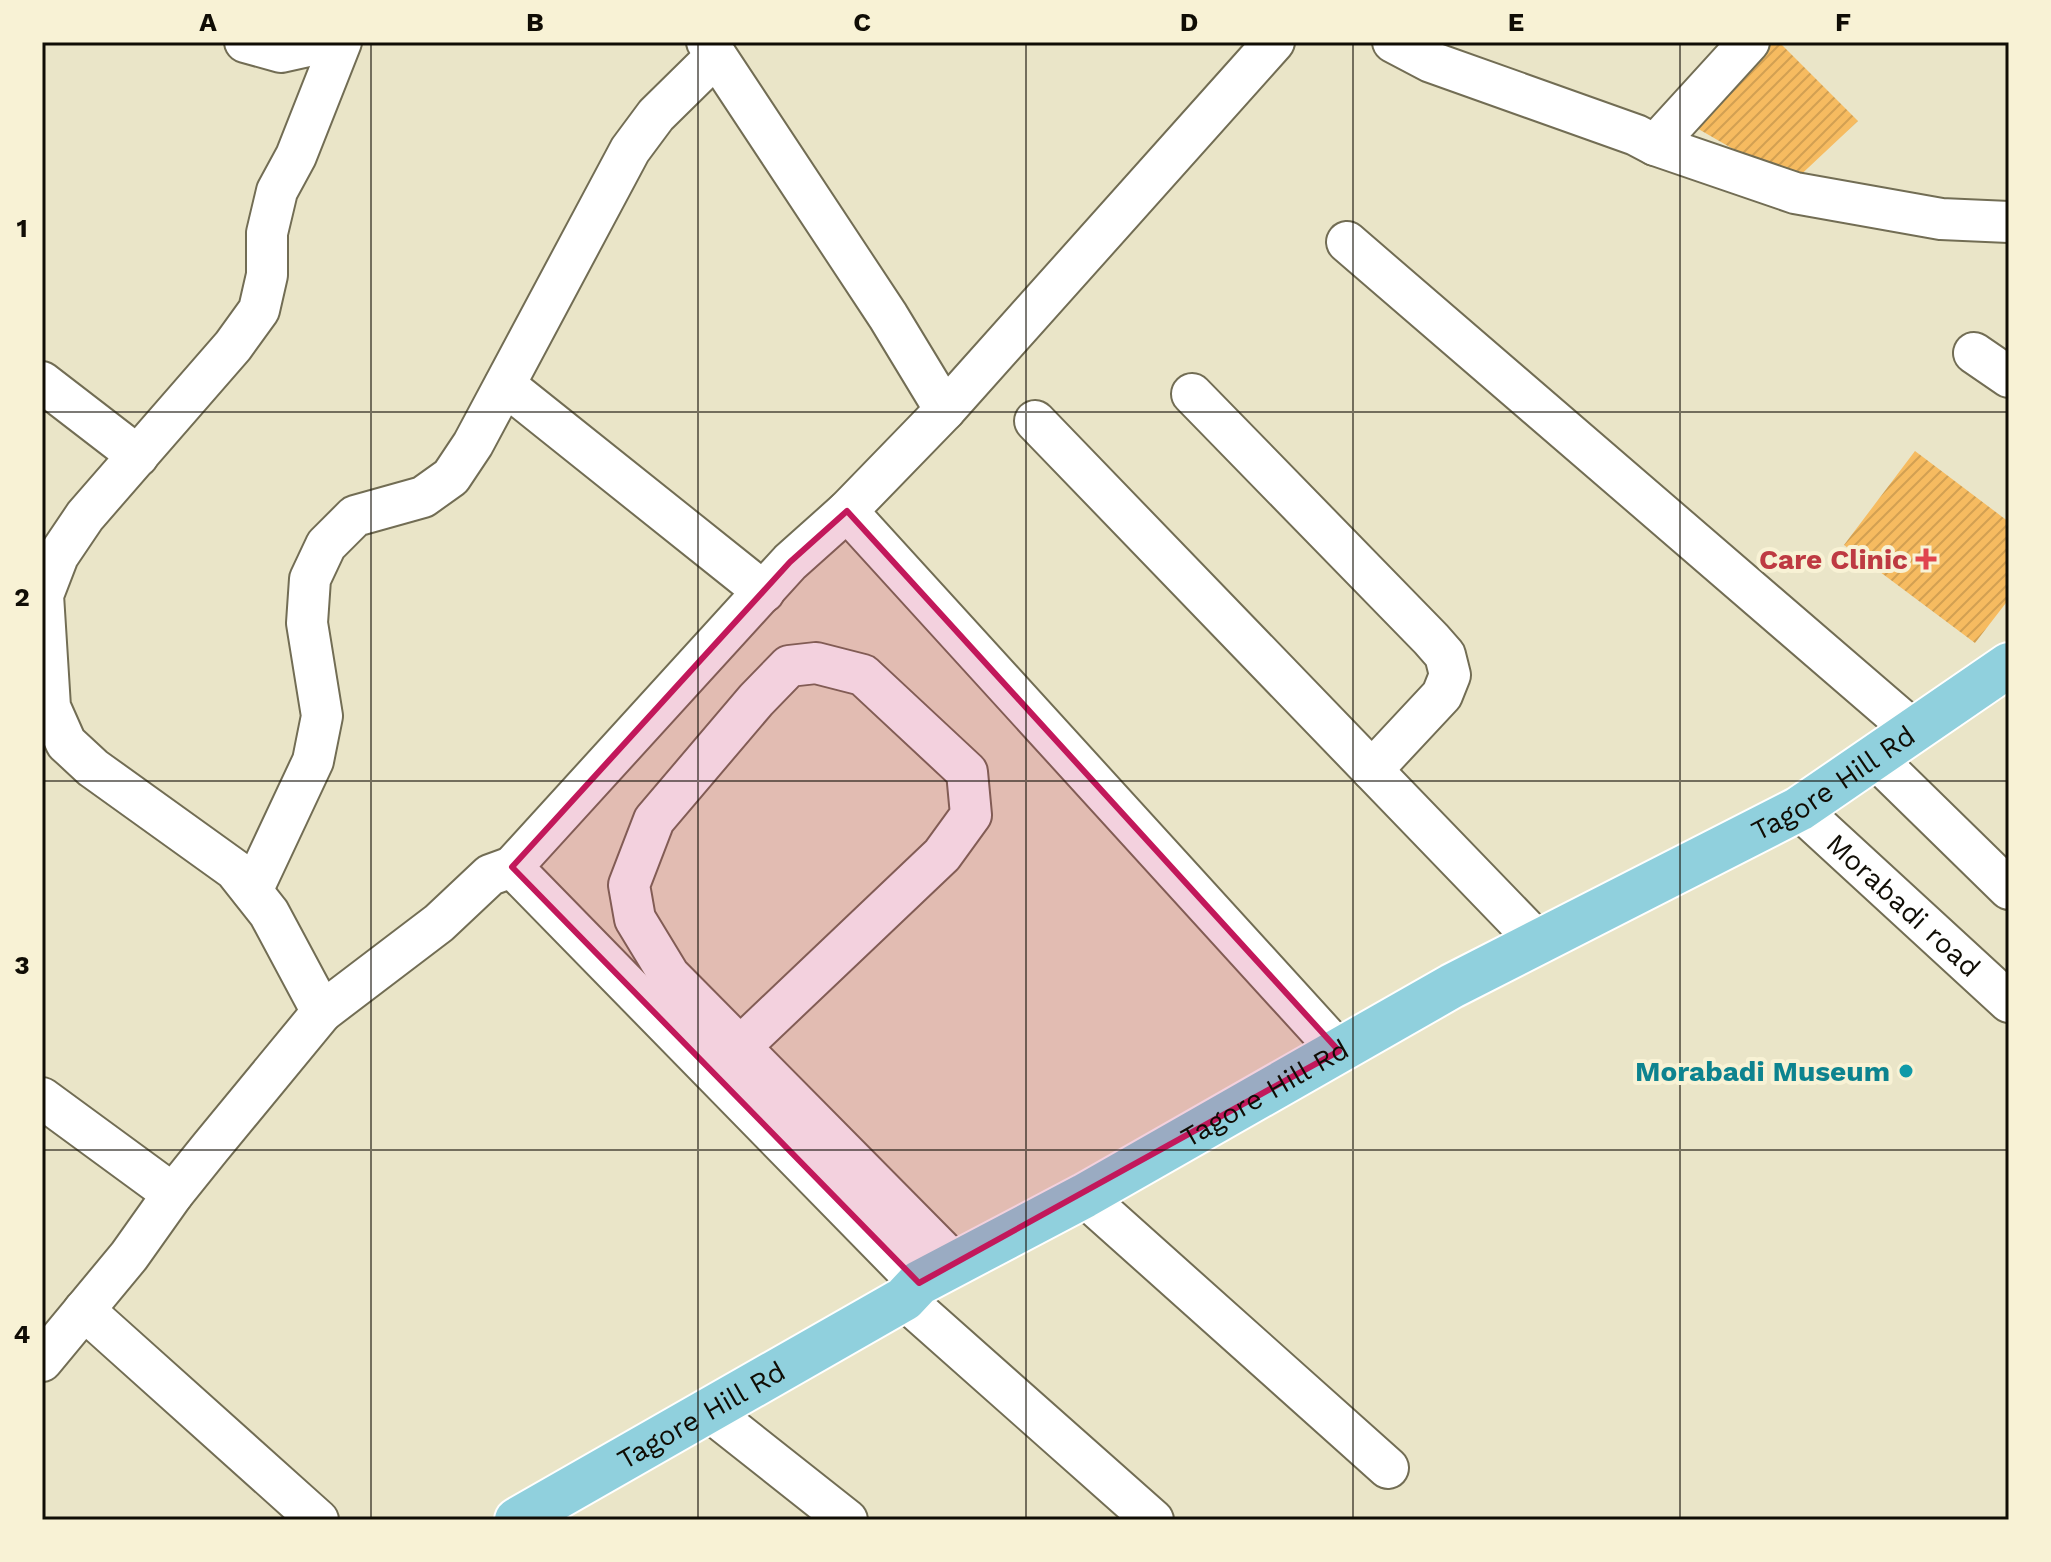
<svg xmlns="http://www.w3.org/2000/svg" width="2051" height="1562" viewBox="0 0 2051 1562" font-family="'Work Sans',sans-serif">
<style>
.building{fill:url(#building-hatch)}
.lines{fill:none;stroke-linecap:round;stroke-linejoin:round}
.minor-casing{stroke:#726d54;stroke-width:44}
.major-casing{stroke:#fff;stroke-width:48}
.minor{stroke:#fff;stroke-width:40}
.major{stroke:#90d0dd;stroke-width:44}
.marked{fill:#c2185b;fill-opacity:0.2;stroke:#c2185b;stroke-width:6;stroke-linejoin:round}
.grid{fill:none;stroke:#100d05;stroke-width:2;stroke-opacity:0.55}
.health-dot{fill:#e0444e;stroke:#f8f2d5;stroke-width:3}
.culture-dot{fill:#0f9aa8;stroke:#f8f2d5;stroke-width:3}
.labels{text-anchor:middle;stroke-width:8;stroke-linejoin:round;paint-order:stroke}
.health-label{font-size:28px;font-weight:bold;fill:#be3a42;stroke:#f8f2d5;text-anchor:end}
.street-label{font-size:28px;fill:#100d05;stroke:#f8f2d5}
.culture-label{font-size:28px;font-weight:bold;fill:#0d838f;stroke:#f8f2d5;text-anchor:end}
.neatline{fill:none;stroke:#100d05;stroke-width:3}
.grid-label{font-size:26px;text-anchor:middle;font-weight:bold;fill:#100d05}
</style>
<defs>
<pattern id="building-hatch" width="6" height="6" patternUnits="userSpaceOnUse" patternTransform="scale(2)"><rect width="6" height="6" fill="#f6bb60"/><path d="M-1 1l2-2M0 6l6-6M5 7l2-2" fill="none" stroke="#d2a052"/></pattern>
</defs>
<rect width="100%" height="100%" fill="#eae5c8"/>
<path class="building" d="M1768,42H1779L1858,121L1792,183L1688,123Z
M1915,451L2009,522V599L1975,643L1844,545Z"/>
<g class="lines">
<g class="minor-casing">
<g id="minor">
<path d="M245,42L281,52L326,42"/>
<path d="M341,42L296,156L277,191L267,233V275L259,310L233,346L85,516L58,556L43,595L50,707L66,743L93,768L235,870L269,913L322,1012L439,923L490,875L512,867"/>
<path d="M707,42L888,316L945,410L847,511L790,562L512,867L919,1283"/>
<path d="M1393,42L1431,62L1636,135L1655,145L1795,193L1941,219L2009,222"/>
<path d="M1655,145L1749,42"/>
<path d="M1347,242L1913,730"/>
<path d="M1974,353L2009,377"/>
<path d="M42,382L138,456"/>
<path d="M505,385L764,592"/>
<path d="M1192,394L1431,639L1445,655L1450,675L1442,695L1372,770"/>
<path d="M945,410L1274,42"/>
<path d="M1035,421L1538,942"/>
<path d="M847,511L1339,1051"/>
<path d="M1874,757L2009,889"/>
<path id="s1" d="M1799,809L2009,1002"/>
<path d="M252,891L313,761L322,716L307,623L310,579L326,545L355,516L423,497L451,477L473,444L630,150L656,115L716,56"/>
<path d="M740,1047L942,855L971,815L967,772L863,675L816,663L789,666L756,700L654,820L629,885L635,919L669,975L955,1264"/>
<path d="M42,1098L173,1194"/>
<path d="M1084,1196L1388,1468"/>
<path d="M904,1299L1153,1520"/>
<path d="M84,1310L318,1520"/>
<path d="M42,1361L129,1256L173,1194L210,1148L322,1012"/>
<path d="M708,1410L847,1520"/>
</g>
</g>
<g class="major-casing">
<g id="major">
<path id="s2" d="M517,1520L904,1299L919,1283L1084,1196L1452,986L1799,809L2009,665"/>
</g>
</g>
<use href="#minor" class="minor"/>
<use href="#major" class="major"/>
</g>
<path class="marked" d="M847,511L1339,1051L919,1283L512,867L790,562Z"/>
<path class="grid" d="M371,42V1520M698,42V1520M1026,42V1520M1353,42V1520M1680,42V1520M42,412H2009M42,781H2009M42,1150H2009"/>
<path class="health-dot" d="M1922 547h8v8h8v8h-8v8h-8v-8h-8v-8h8z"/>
<circle class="culture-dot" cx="1906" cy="1071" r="8"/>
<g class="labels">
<g class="health-label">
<text x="1908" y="569">Care Clinic</text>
</g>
<g class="street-label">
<text dy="10" stroke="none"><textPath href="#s2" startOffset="1510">Tagore Hill Rd</textPath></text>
<text dy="10" stroke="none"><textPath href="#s1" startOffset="142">Morabadi road</textPath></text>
<text dy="10" stroke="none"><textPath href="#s2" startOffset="862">Tagore Hill Rd</textPath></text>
<text dy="10" stroke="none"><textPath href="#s2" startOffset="212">Tagore Hill Rd</textPath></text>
</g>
<g class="culture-label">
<text x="1890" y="1081">Morabadi Museum</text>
</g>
</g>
<rect width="2051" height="1562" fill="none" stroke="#f8f2d5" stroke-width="88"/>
<rect x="44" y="44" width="1963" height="1474" class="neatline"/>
<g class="grid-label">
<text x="208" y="31">A</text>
<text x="535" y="31">B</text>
<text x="862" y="31">C</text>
<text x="1189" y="31">D</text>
<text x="1516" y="31">E</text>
<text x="1843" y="31">F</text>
<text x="22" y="237">1</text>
<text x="22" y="606">2</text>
<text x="22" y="974">3</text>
<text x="22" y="1343">4</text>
</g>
</svg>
